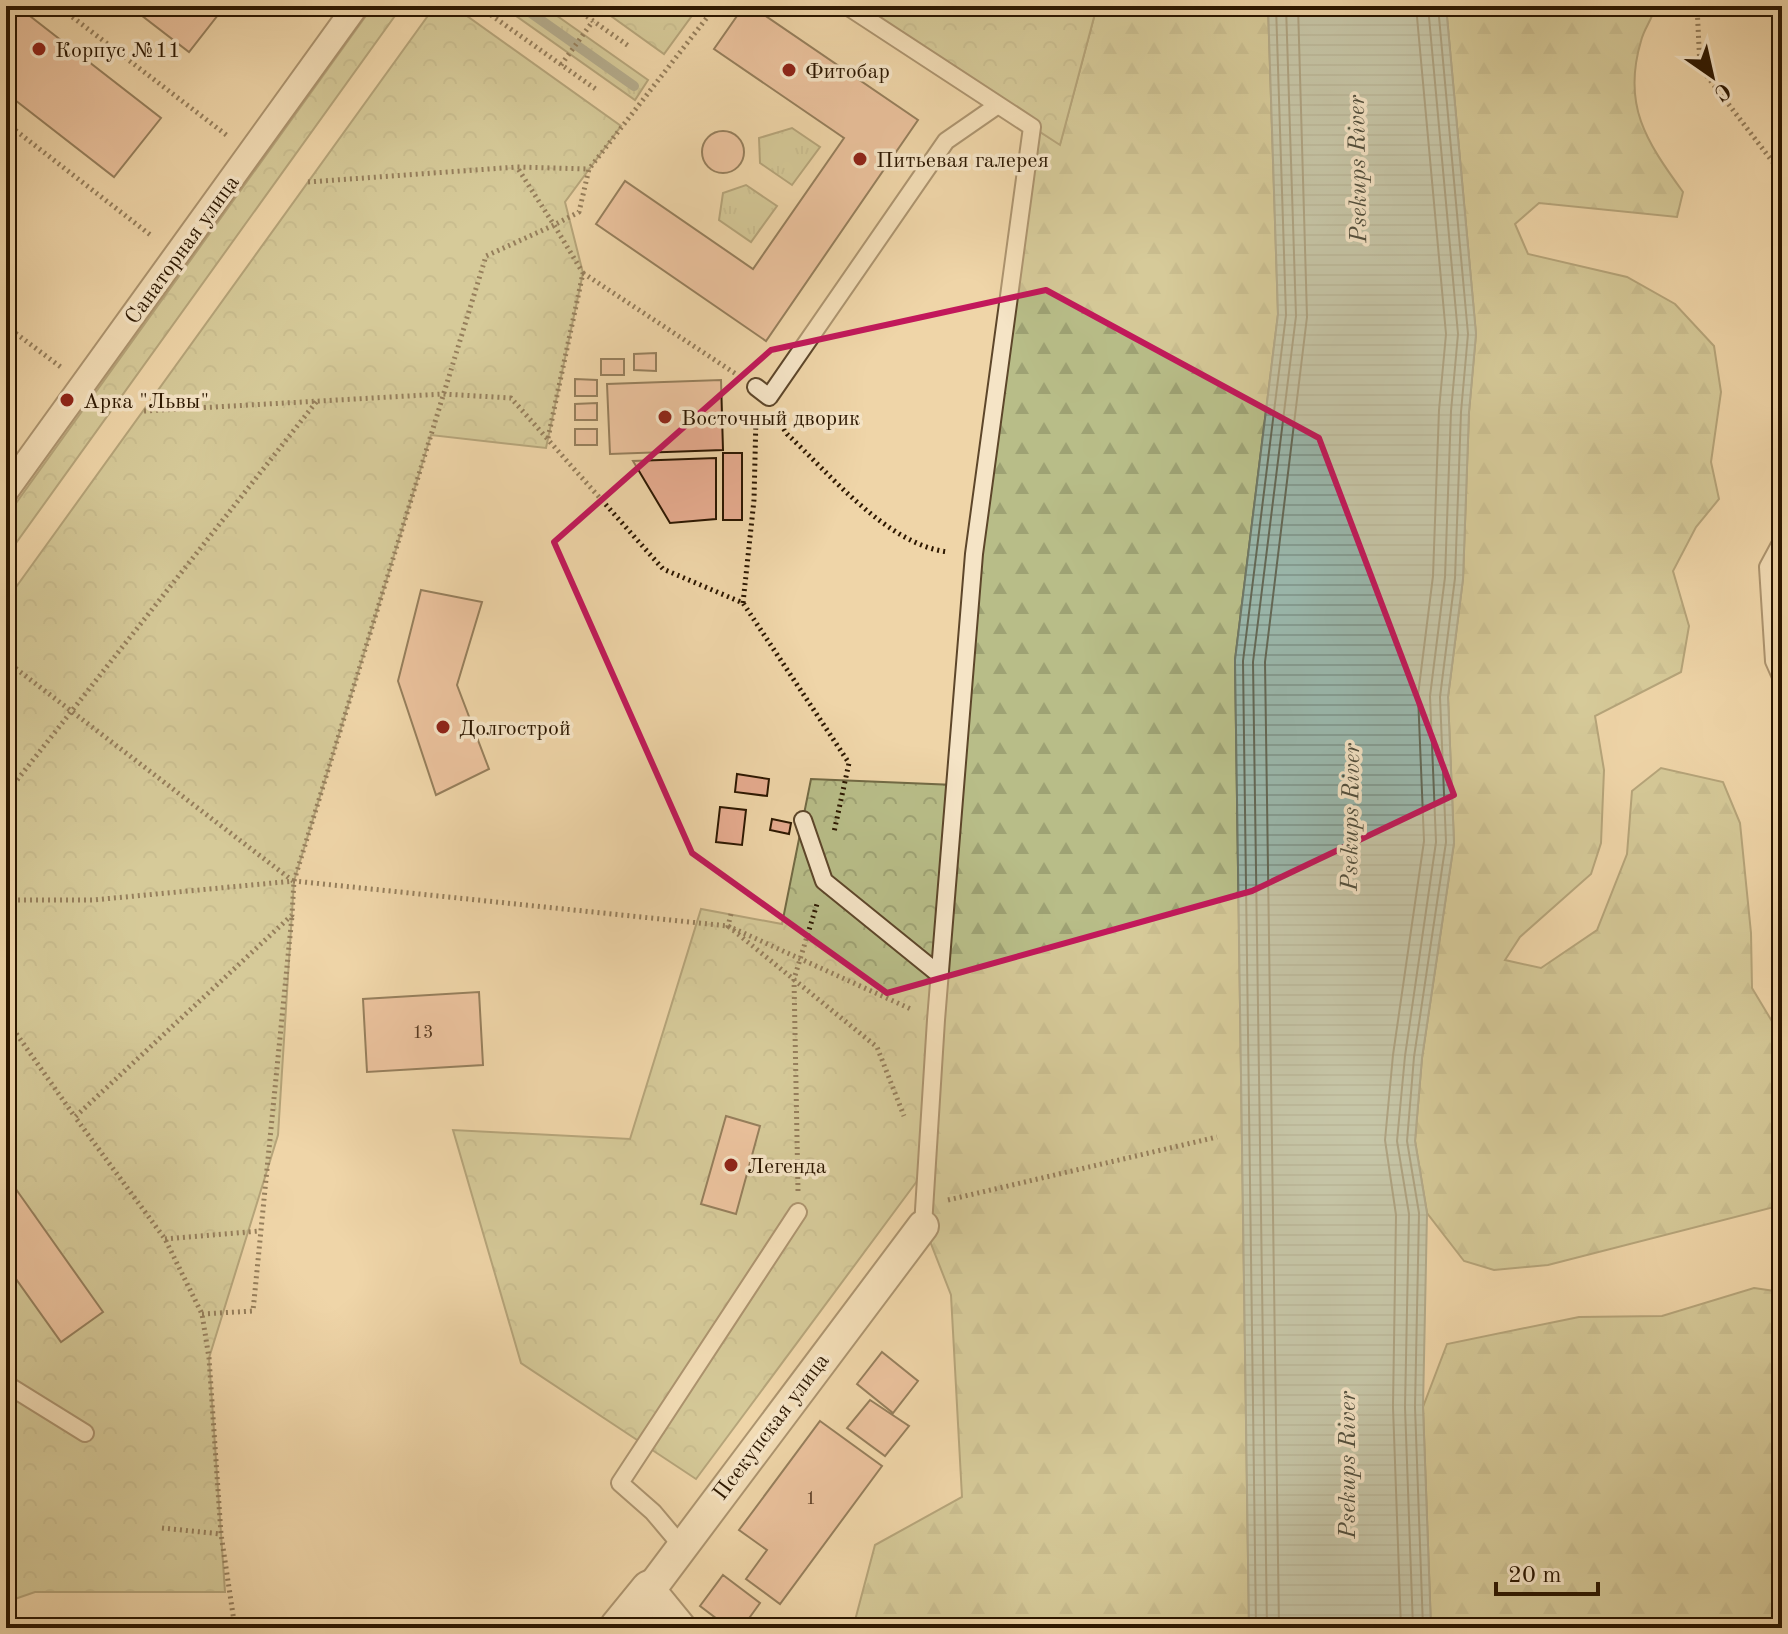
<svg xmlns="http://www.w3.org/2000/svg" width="1788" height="1634" viewBox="0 0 1788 1634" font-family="'Old Standard TT',serif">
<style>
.grass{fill:url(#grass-tufts);stroke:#726a44;stroke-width:2}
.forest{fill:url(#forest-firs);stroke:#726a44;stroke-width:2}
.park{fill:url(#park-crowns);stroke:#726a44;stroke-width:2}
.water{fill:url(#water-rules);stroke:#6e7868;stroke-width:2}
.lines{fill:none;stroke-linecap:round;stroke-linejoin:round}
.shore{stroke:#636856;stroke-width:2}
.stream{stroke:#6e7868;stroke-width:10}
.building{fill:#e7ac90;stroke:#2c1700;stroke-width:2}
.service-casing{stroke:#5d462a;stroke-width:20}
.pedestrian-casing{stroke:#5d462a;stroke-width:28}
.minor-casing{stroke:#5d462a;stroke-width:34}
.tertiary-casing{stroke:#5d462a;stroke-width:42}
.path{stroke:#2c1700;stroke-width:5;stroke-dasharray:2 4;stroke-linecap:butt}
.service{stroke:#f5e4c6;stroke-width:16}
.pedestrian{stroke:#f5e4c6;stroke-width:24}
.minor{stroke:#f5e4c6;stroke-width:30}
.tertiary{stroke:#f5e4c6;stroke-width:38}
.marked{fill:none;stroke:#c2185b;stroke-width:6;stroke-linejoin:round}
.poi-dot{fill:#8f2418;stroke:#f5e4c6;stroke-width:3}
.labels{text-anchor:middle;stroke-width:7;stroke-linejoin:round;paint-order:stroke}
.number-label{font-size:18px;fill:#5b3c24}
.poi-label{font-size:22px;fill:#2c1700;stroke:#f5e4c6;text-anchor:start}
.street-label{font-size:22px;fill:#2c1700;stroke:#f5e4c6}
.water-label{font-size:24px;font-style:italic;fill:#524f3d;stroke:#f5e4c6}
</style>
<defs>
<pattern id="grass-tufts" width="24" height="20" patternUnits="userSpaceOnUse" patternTransform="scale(2)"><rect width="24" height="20" fill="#b8bd88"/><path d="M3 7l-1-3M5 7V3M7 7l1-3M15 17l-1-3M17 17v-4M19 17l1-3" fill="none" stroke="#9ea274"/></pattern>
<pattern id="forest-firs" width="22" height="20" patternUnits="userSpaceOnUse" patternTransform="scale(2)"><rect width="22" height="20" fill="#b8bd88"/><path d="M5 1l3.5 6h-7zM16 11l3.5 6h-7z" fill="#9ea274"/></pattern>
<pattern id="park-crowns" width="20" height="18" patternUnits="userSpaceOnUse" patternTransform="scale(2)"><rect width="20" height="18" fill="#b8bd88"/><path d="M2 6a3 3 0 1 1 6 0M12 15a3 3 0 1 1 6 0" fill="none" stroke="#9ea274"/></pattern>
<pattern id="water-rules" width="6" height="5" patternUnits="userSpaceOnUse" patternTransform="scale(2)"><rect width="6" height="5" fill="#9ab8ad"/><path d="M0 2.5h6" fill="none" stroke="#859d93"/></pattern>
</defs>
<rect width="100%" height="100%" fill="#efd5a8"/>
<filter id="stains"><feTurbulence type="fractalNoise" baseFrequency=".0025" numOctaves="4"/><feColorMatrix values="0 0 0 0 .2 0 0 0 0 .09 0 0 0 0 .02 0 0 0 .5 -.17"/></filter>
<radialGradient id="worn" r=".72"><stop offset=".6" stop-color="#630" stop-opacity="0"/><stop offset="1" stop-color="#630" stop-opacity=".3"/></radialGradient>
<path class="grass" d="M502,6H543L648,80L635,100Z
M792,128L820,147L792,185L760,163L759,138Z
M746,185L777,206L751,242L719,220L723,193Z"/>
<path class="forest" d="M1097,6H1268L1278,314L1235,660L1249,1628H853L875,1545L962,1497L951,1295L928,1236L974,554L1032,127L1060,144Z
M1446,6H1655C1653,19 1644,28 1641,41C1622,105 1646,141 1683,192L1677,217L1539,203L1515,224L1528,254L1627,277L1675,304L1714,346L1721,392L1711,462L1719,499L1696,527L1673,571L1689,626L1681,672L1595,716L1604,770L1601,843L1591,874L1520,937L1505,960L1541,968L1597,930L1627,854L1632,791L1661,768L1723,782L1740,823L1751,933L1752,988L1782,1038V1205L1548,1265L1494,1270L1464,1261L1427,1213L1415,1141L1422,1058L1454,843L1448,697L1463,579L1469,412L1476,334Z
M1754,1288L1782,1292V1628H1431L1423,1407L1447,1344L1579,1317L1662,1316Z"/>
<path class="park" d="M373,6H402L6,557V517Z
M435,6H453L621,126L565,202L583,273L546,448L431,435L294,881L278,1135L209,1358L225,1592H35L6,1602V601Z
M597,6H699L664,54Z
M847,6H1097L1060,145Z
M811,779L955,785L923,1173L696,1479L521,1363L453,1130L630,1139L701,909L782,924Z"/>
<path class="water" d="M1268,6H1446L1476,334L1469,412L1463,579L1448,697L1454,843L1422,1058L1415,1141L1427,1213L1423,1407L1431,1628H1249L1235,660L1278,314Z"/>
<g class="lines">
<path class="shore" d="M1256,1628L1243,661L1286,315L1276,6
M1267,1628L1253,662L1296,316L1286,6
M1279,1628L1265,662L1307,317L1298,6
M1401,1628L1393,1407L1396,1215L1385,1140L1393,1055L1424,841L1418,695L1433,576L1439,410L1446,334L1416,6
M1413,1628L1405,1407L1409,1214L1397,1141L1405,1056L1436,842L1430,696L1445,577L1451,411L1458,334L1428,6
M1423,1628L1415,1407L1419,1213L1407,1141L1414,1057L1446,842L1440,697L1455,578L1461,412L1468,334L1438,6"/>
<path class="stream" d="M521,6L634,86"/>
</g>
<path class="building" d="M6,6H17L161,118L114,177L6,93Z
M148,6H225L189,52L141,15Z
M744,6H751L918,120L766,341L596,224L625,181L753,269L844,138L714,49Z
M702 152a21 21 0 1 1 42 0a21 21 0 1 1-42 0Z
M656,353V371L634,370V354Z
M601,359H624V375H601Z
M575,379L597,380V396H575Z
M721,380L723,450L610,454L607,384Z
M597,403V420H575V404Z
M575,429H597V445H575Z
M723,453H742V520H723Z
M716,458V519L670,523L633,461Z
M421,590L482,602L457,685L489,769L436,795L398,681Z
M737,774L769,779L767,796L735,792Z
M720,807L746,810L742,845L716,842Z
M772,819L791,823L789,834L770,830Z
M479,992L483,1065L367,1072L363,999Z
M726,1116L760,1126L736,1214L701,1204Z
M13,1185L103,1312L61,1342L6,1265V1190Z
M882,1352L918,1381L893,1413L857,1384Z
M870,1400L909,1426L885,1456L847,1428Z
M820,1421L882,1466L780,1604L746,1579L767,1550L739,1530Z
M723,1575L760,1603L742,1628H729L700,1606Z"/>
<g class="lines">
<g class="service-casing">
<path id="service" d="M847,6L1032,127L974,554L936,1020L923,1226
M756,387L769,397L946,141L998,105
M1782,541L1768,567L1774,661L1782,679
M803,820L824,881L940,975
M6,1384L85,1433
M680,1544L653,1512L620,1483L798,1212"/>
</g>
<g class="pedestrian-casing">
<path id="pedestrian" d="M6,491L356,6"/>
</g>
<g class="minor-casing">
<path id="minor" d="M681,1628L650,1590L923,1226"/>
</g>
<g class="tertiary-casing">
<path id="tertiary" d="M619,1628L650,1590"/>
</g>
<path class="path" d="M58,6L229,137
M572,6L630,47
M1697,6L1700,67L1782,174
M481,8L597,90
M561,65L593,21
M6,123L153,237
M308,182L517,167L589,169
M583,273L736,374
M6,326L62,368
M144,411L443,394L511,398L663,569L743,603L849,763L834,832
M777,419L787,434C829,473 888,546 949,552
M548,438L583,273L554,225L579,212L589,169L716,6
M743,603L754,500L756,416
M6,661L293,881
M6,794L317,401
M6,900H93L294,881L728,926L877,1047L904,1116
M731,914L728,926L913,1010
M6,1019L75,1117
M798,1191L794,979L817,904
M948,1200L1217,1137
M165,1239L259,1231
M202,1314L253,1311L292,916
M162,1528L221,1534
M235,1628L221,1534L209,1358L202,1314L165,1239L75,1117L292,915L294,881L486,256L554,225L517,167"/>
<use href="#service" class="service"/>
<use href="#pedestrian" class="pedestrian"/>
<use href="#minor" class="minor"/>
<use href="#tertiary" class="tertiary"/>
</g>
<path d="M0 0H1788V1634H0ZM1046,290L1319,438L1454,795L1252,891L887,993L692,853L554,542L771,350Z" fill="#efd5a8" fill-opacity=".55" fill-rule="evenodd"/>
<path class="marked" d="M1046,290L1319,438L1454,795L1252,891L887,993L692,853L554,542L771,350Z"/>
<g class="poi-dot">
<circle cx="39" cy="49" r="8"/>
<circle cx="789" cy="70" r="8"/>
<circle cx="860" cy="159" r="8"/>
<circle cx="67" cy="400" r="8"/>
<circle cx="665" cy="417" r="8"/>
<circle cx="443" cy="727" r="8"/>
<circle cx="731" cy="1165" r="8"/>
</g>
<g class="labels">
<g class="number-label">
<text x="423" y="1038">13</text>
<text x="811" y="1504">1</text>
</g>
<g class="poi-label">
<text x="55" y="57">Корпус №11</text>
<text x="805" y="78">Фитобар</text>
<text x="876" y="167">Питьевая галерея</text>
<text x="83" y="408">Арка "Львы"</text>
<text x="681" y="425">Восточный дворик</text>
<text x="459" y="735">Долгострой</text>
<text x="747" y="1173">Легенда</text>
</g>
<g class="street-label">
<text transform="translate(181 249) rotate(-54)" y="8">Санаторная улица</text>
<text transform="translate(770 1426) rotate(-53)" y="8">Псекупская улица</text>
</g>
<g class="water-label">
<text transform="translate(1357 169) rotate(-91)" y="8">Psekups River</text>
<text transform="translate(1350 817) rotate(-89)" y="8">Psekups River</text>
<text transform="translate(1347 1465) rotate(-90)" y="8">Psekups River</text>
</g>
</g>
<rect width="1788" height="1634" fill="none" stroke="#efd5a8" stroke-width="32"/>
<rect x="8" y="8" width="1772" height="1618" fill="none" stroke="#2c1700" stroke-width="4"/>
<rect x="16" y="16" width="1756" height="1602" fill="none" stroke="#2c1700" stroke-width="2"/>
<g transform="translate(1712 76) rotate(146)" stroke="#f5e4c6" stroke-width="6" paint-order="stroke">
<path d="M0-6L14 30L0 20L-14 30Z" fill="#2c1700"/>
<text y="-12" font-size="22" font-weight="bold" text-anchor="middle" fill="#2c1700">С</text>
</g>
<path d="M1496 1582v12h102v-12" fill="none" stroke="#2c1700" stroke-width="4"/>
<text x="1508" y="1582" font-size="24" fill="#2c1700" stroke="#f5e4c6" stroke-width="6" paint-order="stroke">20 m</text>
<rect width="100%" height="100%" filter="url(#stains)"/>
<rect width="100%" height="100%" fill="url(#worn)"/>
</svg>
